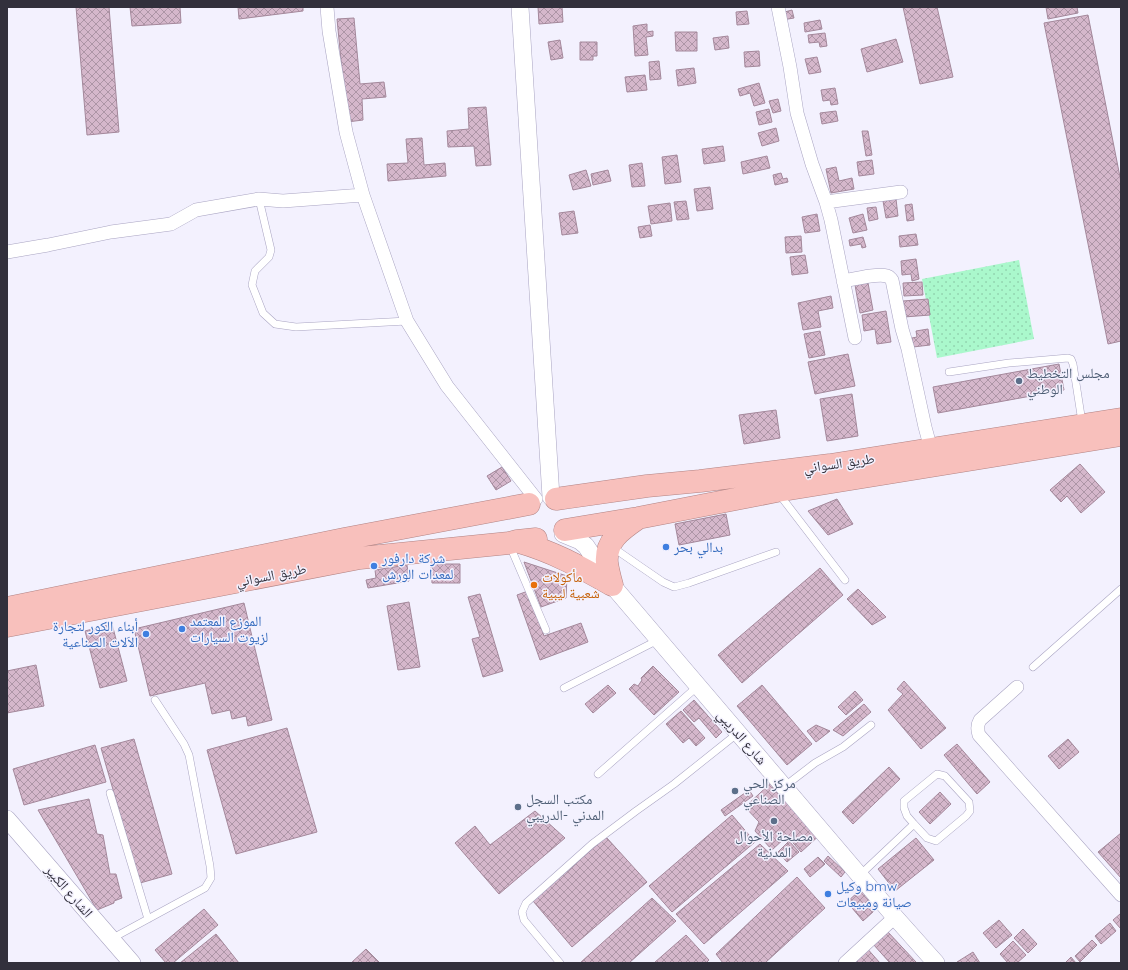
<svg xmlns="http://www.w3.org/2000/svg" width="1128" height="970" viewBox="0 0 1128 970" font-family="Quicksand,'Noto Naskh Arabic',sans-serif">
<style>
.park{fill:url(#park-dots)}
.building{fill:url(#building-cross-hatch);stroke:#a4889b}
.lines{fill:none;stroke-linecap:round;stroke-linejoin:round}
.service-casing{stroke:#a9a4c2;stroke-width:8}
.minor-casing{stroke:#a9a4c2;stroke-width:14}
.tertiary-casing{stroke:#a9a4c2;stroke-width:18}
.trunk-casing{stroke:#b18384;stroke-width:23}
.service{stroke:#fff;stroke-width:7}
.minor{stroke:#fff;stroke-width:13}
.tertiary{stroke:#fff;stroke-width:17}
.trunk{stroke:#f8c0bc;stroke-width:22}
.service-dot{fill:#5c6f8a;stroke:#f3f1fe;stroke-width:1.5}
.shop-dot{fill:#3f7fe0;stroke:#f3f1fe;stroke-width:1.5}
.food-dot{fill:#e8710a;stroke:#f3f1fe;stroke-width:1.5}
.labels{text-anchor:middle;stroke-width:3;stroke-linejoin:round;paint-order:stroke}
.service-label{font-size:14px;fill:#4e5e75;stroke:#f3f1fe;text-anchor:start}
.street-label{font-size:14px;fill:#32303c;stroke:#f3f1fe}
.shop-label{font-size:14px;fill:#366cbe;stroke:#f3f1fe;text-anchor:start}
.food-label{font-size:14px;fill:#c56008;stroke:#f3f1fe;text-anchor:start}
</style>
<defs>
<pattern id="park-dots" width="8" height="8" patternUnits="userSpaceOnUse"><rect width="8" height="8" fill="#aaf8cc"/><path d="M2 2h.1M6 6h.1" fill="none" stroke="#93d5b0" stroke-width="1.8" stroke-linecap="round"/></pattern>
<pattern id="building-cross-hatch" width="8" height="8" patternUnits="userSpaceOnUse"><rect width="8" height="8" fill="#d5b7cb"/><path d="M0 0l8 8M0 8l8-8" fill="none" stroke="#ad95a6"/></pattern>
</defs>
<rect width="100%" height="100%" fill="#f3f1fe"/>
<path class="park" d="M1019,260L1034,339L937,358L922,279Z"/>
<path class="building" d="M76,7H109L119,132L87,135Z
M130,7H180L181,23L132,26Z
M238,7H303V11L239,19Z
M538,7H562L563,22L539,24Z
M903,7H937L953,77L920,84Z
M1046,7H1077L1078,13L1048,19Z
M792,10L794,18L782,20L781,13Z
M747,11L749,24L737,25L736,12Z
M1088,15L1121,182V341L1108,344L1044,23Z
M354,18L360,84L384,82L386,97L362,99L363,120L347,122L337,19Z
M820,20L822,29L805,32L804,23Z
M647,24V32L653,31V36L646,37L648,55L635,56L633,26Z
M675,32H697V51H676Z
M825,33L827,46L820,47L819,42L809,43L808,35Z
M728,36L729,48L715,50L713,38Z
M896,39L903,62L867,72L861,49Z
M560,40L563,58L551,60L548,42Z
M580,42H597V56H593V60H580Z
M759,51L760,66L745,67L744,52Z
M817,57L821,72L809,74L805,59Z
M659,61L661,79L650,80L649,62Z
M694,68L696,83L678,86L676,70Z
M645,75L647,90L627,92L625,77Z
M759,83L765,103L754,106L750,93L740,96L738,89Z
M835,88L838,104L831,105L830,100L823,101L821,90Z
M778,99L781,111L773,113L769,101Z
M486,107L491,165L476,166L474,146L448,147L447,131L469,129L468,108Z
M769,109L772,122L759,125L756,112Z
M836,111L838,121L822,124L820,113Z
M776,128L779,141L762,146L758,133Z
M862,131H868L872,155L866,156Z
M422,138L424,165L445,163L446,176L388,181L387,164L408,163L406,139Z
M723,146L725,161L704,164L702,149Z
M677,155L681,182L665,184L662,157Z
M767,156L770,168L743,174L741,162Z
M872,160L874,174L859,176L857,162Z
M642,163L645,186L632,187L629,165Z
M836,167L839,181L852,178L854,189L831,193L826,169Z
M586,170L591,186L573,190L569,175Z
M608,170L611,181L593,185L591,174Z
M781,173L783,179L787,178L788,182L775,185L773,175Z
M710,187L713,209L697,211L694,189Z
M896,199L898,216L886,218L883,201Z
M686,201L689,219L677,220L674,202Z
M670,203L672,221L651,224L648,206Z
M912,204L914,220L907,221L905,205Z
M876,207L878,219L869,221L867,208Z
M574,211L578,233L562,235L559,213Z
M817,214L820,231L805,233L802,217Z
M863,214L867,230L853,233L849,218Z
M650,225L652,236L640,238L638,227Z
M916,234L918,245L900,247L899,236Z
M801,236L802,252L786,253L785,237Z
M863,237L866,247L862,248L861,244L850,246L849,240Z
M805,255L808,273L792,275L790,257Z
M916,259L919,279L912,281L911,274L902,275L901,261Z
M922,282L923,295L904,296L903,283Z
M868,283L873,310L860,313L855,285Z
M831,296L833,308L818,311L821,327L803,330L798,303Z
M928,299L930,315L904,317L903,301Z
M886,311L891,342L877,344L875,329L864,331L862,315Z
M928,329L930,345L913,347L912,338L917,337L916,331Z
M820,331L825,355L809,358L804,334Z
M848,354L855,386L815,394L808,362Z
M1059,364L1064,390L938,413L933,387Z
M852,394L858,436L827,441L820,399Z
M776,410L780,438L744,444L739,415Z
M1080,464L1105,492L1081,513L1067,496L1061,502L1050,490Z
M502,467L511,481L496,490L487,476Z
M837,499L853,524L828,535L808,511Z
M726,514L730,535L679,545L675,524Z
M524,562L567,576L566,598L541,607Z
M431,564H460V583H432Z
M407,565L409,581L368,588L366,580L376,578L375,570Z
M820,568L843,595L742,683L718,655Z
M858,589L886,617L872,625L847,599Z
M528,591L544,636L581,623L588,642L540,660L517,595Z
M480,594L503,671L483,677L472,639L480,637L468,597Z
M409,602L420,667L398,670L387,606Z
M244,603L272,720L248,726L246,716L232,719L230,710L212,714L205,683L150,696L134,629Z
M112,624L127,681L100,688L85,631Z
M36,665L44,706L7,713V671Z
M653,666L679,692L654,715L629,689L634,684L638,686L642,680L641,678Z
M904,681L946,728L921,749L888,710L903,694L897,689Z
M608,685L616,693L593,713L585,704Z
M762,685L812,744L787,765L737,706Z
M855,691L863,700L846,715L838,707Z
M694,700L722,732L716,738L699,718L694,722L683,710Z
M864,704L871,712L843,736L833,730Z
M681,711L705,738L696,746L689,738L683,743L666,724Z
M816,725L830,731L816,742L807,731Z
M287,728L317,832L236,854L207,750Z
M134,739L172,874L140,883L101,748Z
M1068,739L1079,752L1059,769L1048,756Z
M957,744L990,782L977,794L944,755Z
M95,745L106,782L24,805L13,769Z
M889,767L900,779L853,824L842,812Z
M774,780L822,833L801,852L787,836L772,850L755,831L759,822L745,807Z
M749,790L753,796L725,816L721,810Z
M940,792L951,804L930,824L919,812Z
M89,799L97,834L103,835L110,874H116L122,898L114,901V903L97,910L38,810Z
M535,811L565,838L499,894L455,843L475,826L490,845Z
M732,815L755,842L672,912L649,886Z
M1121,833V878L1098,852Z
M606,837L647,882L572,947L533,901Z
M916,838L934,860L895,891L878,869Z
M789,841L799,852L787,862L778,852Z
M760,844L788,871L704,944L676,914Z
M828,856L845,872L841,877L824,861Z
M818,857L825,864L810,877L804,869Z
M797,877L825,908L765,963H723L716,954Z
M858,892H864L875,906L874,911L863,921L847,902Z
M652,898L676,921L629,963H580Z
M204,909L218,925L173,963H166L155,950Z
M1120,914H1121V929L1113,920Z
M999,920L1012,935L996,948L983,933Z
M1110,923L1116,931L1101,944L1095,936Z
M1023,929L1037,944L1028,953L1014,938Z
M887,931L916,962L915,963H890L873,944Z
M216,934L239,963H180Z
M686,935L709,960L706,963H654Z
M1092,940L1097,945L1080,962L1075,956Z
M1013,941L1026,955L1017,963H1008L1000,954Z
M865,946L880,963H847Z
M366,949L380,963H351Z
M973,952L980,963H959L957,962Z
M1071,957L1076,963H1065Z"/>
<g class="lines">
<g class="service-casing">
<path id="service" d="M259,199L271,250L269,257L255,271L252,285L263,313L275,324L296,327L407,321
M949,372L1009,363L1068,358L1071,359L1073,364L1082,422
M779,494L845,580
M510,546L546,630
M612,547L663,582L674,587L689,583L776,552
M1033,667L1121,589
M564,688L658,640
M598,774L698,686
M937,774L945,776L969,802L970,811L966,816L936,841L927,838L914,824L907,816L904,808V801Z
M785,786L815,763L843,747L871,725
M110,793L148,919
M860,875L914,824
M111,939L205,888L211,878L210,866L189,755L184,744L155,700
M560,963L524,920L522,912L526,903L592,844L636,811L674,784L738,733"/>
</g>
<g class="minor-casing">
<path id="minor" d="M327,7L329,31L346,132L363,195L407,321L447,386L536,499
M778,7L790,67L797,113L812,164L826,202L831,220L855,338
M826,202L901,192
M7,252L48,245L111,232L171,224L196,210L259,199L283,201L363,195
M843,281C854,279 878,273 887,276C890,277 890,278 892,280L902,329L908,349L925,427L931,449
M1017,687L980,720C977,725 977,729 979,735L1121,895
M845,963L895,917"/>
</g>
<g class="tertiary-casing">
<path id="tertiary" d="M520,7L551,497
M563,534L580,541L586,546L612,585L895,917L936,963
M7,819L132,963"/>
</g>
<g class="trunk-casing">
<path id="trunk" d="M556,499L647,486L700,481L830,465L1121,419
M565,530L638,518L777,491L1121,435
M519,542C554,552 580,567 612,585
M612,585C610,578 608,570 607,563C605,541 621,530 637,519
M7,608L344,539L529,504
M7,626L360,558L509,543L517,541L536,539"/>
</g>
<use href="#service" class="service"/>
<use href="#minor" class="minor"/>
<use href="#tertiary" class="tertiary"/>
<use href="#trunk" class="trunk"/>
</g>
<g class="service-dot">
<circle cx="1019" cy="381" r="4"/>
<circle cx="735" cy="791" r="4"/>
<circle cx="518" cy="807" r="4"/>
<circle cx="774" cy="821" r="4"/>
</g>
<g class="shop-dot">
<circle cx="666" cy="547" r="4"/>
<circle cx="374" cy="566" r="4"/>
<circle cx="182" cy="629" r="4"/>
<circle cx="146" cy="634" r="4"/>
<circle cx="828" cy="894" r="4"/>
</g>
<circle class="food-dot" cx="534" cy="585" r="4"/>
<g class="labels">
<g class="service-label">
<text x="1027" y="378">مجلس التخطيط<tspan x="1027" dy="16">الوطني</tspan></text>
<text x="743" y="788">مركز الحي<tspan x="743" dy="16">الصناعي</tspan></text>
<text x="526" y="804">مكتب السجل<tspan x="526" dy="16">المدني -الدريبي</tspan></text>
<text x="774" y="841" text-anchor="middle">مصلحة الأحوال<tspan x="774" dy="16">المدنية</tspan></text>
</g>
<g class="street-label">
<text transform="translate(839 463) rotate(-8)" y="5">طريق السواني</text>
<text transform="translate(271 575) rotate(-11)" y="5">طريق السواني</text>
<text transform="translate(742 737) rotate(49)" y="5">شارع الدريبي</text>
<text transform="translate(69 891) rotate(49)" y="5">الشارع الكبير</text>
</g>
<g class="shop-label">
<text x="674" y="552">بدالي بحر</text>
<text x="382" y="563">شركة دارفور<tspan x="382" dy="16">لمعدات الورش</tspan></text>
<text x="190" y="626">الموزع المعتمد<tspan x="190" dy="16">لزيوت السيارات</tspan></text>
<text x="138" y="631" text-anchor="end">أبناء الكور لتجارة<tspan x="138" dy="16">الاَلات الصناعية</tspan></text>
<text x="836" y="891">وكيل bmw<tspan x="836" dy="16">صيانة ومبيعات</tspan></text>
</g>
<g class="food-label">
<text x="542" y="582">مأكولات<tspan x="542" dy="16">شعبية ليبية</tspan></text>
</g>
</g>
<rect width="1128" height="970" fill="none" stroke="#32303c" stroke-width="16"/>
</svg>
